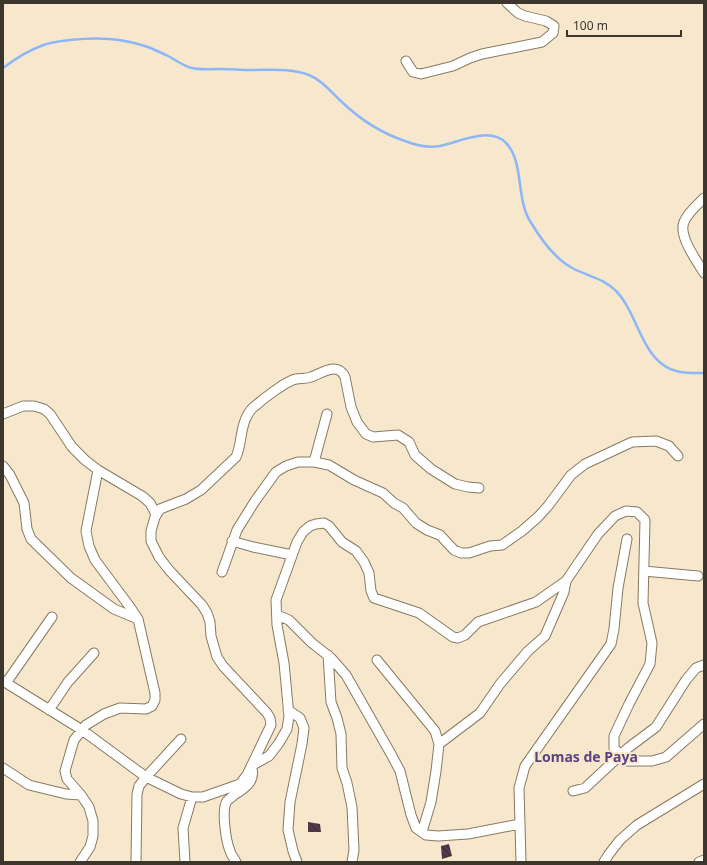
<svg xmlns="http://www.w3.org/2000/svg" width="707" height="865" viewBox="0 0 707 865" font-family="'Noto Sans',sans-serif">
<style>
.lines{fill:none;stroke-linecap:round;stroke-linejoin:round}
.stream{stroke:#8db6f9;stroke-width:2.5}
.building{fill:url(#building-back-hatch)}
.minor-casing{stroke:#887a62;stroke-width:11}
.minor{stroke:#fff;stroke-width:9}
.labels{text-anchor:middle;stroke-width:4;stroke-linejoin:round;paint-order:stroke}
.quarter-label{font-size:14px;font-weight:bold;fill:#5c4380;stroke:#f7e7cc}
</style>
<defs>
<pattern id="building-back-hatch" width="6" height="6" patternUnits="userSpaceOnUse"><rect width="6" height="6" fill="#4a3443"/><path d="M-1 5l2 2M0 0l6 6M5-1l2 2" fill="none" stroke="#5c4956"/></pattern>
</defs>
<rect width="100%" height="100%" fill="#f7e7cc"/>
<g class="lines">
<path class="stream" d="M3,68C15,59 27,51 41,46C50,42 60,41 70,40C98,37 121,38 148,47C155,50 162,53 168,56C176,60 183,66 192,68C200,70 209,69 218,69C229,69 241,70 253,70C271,70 292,68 309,75C322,80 332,93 343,103C361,120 381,133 405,141C415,145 429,148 440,146C459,142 490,126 506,143C524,161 516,199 530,221C540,238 556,260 574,269C588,276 605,279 616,291C635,310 641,349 662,364C675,374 689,373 704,373"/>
</g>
<path class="building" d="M308,822L320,824L321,832H308Z
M449,844L452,856L442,859L441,846Z"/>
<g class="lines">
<g class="minor-casing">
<path id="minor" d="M406,61L413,72L421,74L453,66L470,58L482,54L542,42L553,33L554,26L546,21L525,16L518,13L507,3
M704,198C697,205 688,212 684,222C678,236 697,261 704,273
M3,414L23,406H34L44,409L50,414L72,447L85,460L98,470L142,496L150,503L156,514
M314,462L327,414
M3,466L10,475L24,503L27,529L31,539L71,578L114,609L138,619
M232,541L253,547L292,555
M644,571L698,576
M222,572L237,530L255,501L276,472L286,466L298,462H314L329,465L354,480L383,493L394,503L403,508L416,523L427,530L440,535L454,550L461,553H469L490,546L502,545L522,531L538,517L548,506L571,475L585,464L632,442L656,441L669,446L678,456
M277,615L289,620L312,643L331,658L346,675L391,754L400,771L411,815L416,828L426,835L438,836L468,834L520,824
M328,655L331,702L337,718L341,734L342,768L347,783L352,807L354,850L352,862
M377,660L435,731L439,744L436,771L431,802L422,832
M3,681L82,730L146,777L181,794L192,797H203L240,784L247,775L271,725L270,718L267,713L223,666L217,657L211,636L210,622L207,613L202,605L169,570L159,557L151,541V531L155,517L160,509L186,499L201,490L236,457C242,444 240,428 247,416C249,412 252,408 255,406C263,399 286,381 296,379C301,378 306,379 311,377C322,373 338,361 345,377L351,407L357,422L366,434L373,437L398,435L409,442L415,455L431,469L455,484L468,487L479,488
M6,683L52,617
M49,710L68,682L94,653
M288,710L300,718L304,728L302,744L290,802L288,830L293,851L297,862
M439,744L480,713L500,684L528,651L545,636L564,592L566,581L598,534L615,516L626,511L637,512L645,520L643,603L652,643L650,664L629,704L614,736V748L626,761H652L666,757L704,724
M251,766L269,756L279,743L287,729L289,716L284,663L277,625L276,600L297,542L303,532L310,526L316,524L324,523L329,526L342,542L356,551L364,562L369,573L371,591L374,598L419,613L453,637L458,638L465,635L478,622L536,602L566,581
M3,768L29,785L66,794L81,795
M573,791L585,788L628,748L656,727L686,680L696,668L704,665
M80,862L90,847L93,836V821L89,807L81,795L67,779L65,771L74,740L86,725L104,714L120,708L146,709L152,706L155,700V693L138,619L130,607L95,560L89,546L86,531L98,470
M136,862L137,794L139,786L146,777L181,739
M185,862L183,828L192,797
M236,862C234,858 231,855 230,851C226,841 221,810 227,801C229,799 232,797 234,795C244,789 255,782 252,769
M521,862L519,788L525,766L611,644L614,629L618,588L627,539
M604,862L609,854L620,840L637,825L704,784
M699,862L704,860"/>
</g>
<use href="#minor" class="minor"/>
</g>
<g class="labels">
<g class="quarter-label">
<text x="586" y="762">Lomas de Paya</text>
</g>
</g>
<rect width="707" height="865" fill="none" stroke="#3c362c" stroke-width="8"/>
<path d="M567 30v6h114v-6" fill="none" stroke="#3c362c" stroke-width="2"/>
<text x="573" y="30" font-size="12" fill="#3c362c" stroke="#f7e7cc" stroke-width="3" paint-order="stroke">100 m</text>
</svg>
